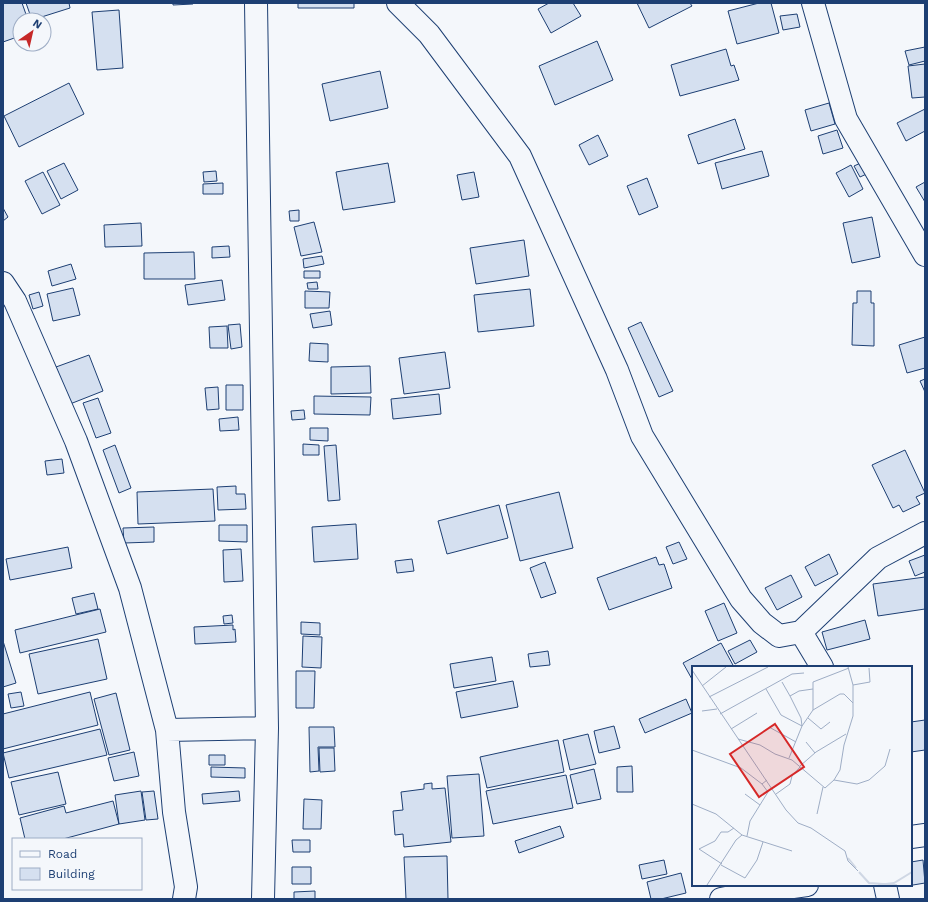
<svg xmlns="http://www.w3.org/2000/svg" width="928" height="902" viewBox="0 0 928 902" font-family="'Work Sans',sans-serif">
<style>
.building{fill:#d5e0f0;stroke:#1d3f73}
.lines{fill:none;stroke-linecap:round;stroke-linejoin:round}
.minor-casing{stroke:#1d3f73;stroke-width:24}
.minor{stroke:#f4f7fb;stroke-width:22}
.inset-river{fill:none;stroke:#cfd7e4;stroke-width:2}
.inset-road{fill:none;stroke:#9eadc5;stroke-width:1}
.view{fill:#d62828;fill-opacity:0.15;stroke:#d62828;stroke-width:2}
.inset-edge{fill:none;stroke:#1d3f73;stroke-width:2}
</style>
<rect width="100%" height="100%" fill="#f4f7fb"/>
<path class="building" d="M3,3H22L28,20H20V36L3,42Z
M26,3H69L70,8L32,20Z
M173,3H193V4L173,5Z
M298,3H354V8H298Z
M549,3H573L581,16L551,33L538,9Z
M637,3H690L692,6L649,28Z
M759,3H771L779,33L737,44L728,11Z
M119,10L123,68L97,70L92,12Z
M797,14L800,27L783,30L780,16Z
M597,41L613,80L555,105L539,66Z
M925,47V61L909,65L905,51Z
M726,49L731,66L734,65L739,80L680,96L671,65Z
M925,64V97L912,98L908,66Z
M380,71L388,108L330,121L322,84Z
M69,83L84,114L19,147L4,116Z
M829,103L835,124L811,131L805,110Z
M925,109V131L906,141L897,123Z
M735,119L745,149L698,164L688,135Z
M837,130L843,148L823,154L818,136Z
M598,135L608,156L589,165L579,145Z
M762,151L769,176L722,189L715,163Z
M865,161L871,172L860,177L854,166Z
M64,163L78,190L61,199L47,171Z
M388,163L395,202L343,210L336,172Z
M851,165L863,189L849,197L836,173Z
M216,171L217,181L204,182L203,172Z
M43,172L60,205L42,214L25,181Z
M474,172L479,197L462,200L457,175Z
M647,178L658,207L639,215L627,186Z
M925,182V202L916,187Z
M223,183V194H203V184Z
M3,208L8,217L3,221Z
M299,210V221H290L289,211Z
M872,217L880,257L852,263L843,223Z
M314,222L322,252L301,256L294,227Z
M141,223L142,246L105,247L104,225Z
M524,240L529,276L476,284L470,248Z
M229,246L230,257L212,258V247Z
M194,252L195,279H144V253Z
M322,256L324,264L304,268L303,259Z
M71,264L76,279L52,286L48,271Z
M304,271H320V278H304Z
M222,280L225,300L188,305L185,285Z
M317,282L318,289H308L307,283Z
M73,288L80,315L53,321L47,294Z
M530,289L534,326L478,332L474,295Z
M305,291L330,292L329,308H305Z
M857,291H871V303H874V346L852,345L853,303H857Z
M39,292L43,306L33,309L29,295Z
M330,311L332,325L313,328L310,314Z
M641,322L673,391L659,397L628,328Z
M240,324L242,347L231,349L228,325Z
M227,326L228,348H210L209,327Z
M925,337V368L907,373L899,345Z
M310,343L328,344V362L309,361Z
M445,352L450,388L404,394L399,358Z
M89,355L103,391L70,404L56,367Z
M370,366L371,393L331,394V367Z
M925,379V392L920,381Z
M226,385H243V410H226Z
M218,387L219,409L207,410L205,388Z
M439,394L441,414L393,419L391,399Z
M314,396L371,397L370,415L314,414Z
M98,398L111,433L96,438L83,403Z
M304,410L305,419L292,420L291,411Z
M238,417L239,430L220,431L219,419Z
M310,428H328V441L310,440Z
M303,444L319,445V455H303Z
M115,445L131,488L119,493L103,450Z
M336,445L340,500L328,501L324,446Z
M905,450L925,493L916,497L920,504L903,512L899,505L893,508L872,465Z
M62,459L64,473L47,475L45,461Z
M236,486V494H245L246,509L218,510L217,487Z
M213,489L215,521L138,524L137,492Z
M559,492L573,548L520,561L506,505Z
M499,505L508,538L447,554L438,521Z
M356,524L358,559L314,562L312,527Z
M219,525H247V542L219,541Z
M154,527V542L124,543L123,528Z
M679,542L687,559L673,564L666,547Z
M68,547L72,568L10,580L6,559Z
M241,549L243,581L224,582L223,550Z
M829,554L838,574L815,586L805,567Z
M925,555V572L915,576L909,561Z
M656,557L659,565L664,564L672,588L609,610L597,578Z
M412,559L414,571L397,573L395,561Z
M545,562L556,593L541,598L530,568Z
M791,575L802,597L777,610L765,588Z
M925,577V609L878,616L873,584Z
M94,593L98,609L76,614L72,598Z
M724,603L737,633L718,641L705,611Z
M100,609L106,632L20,653L15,630Z
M232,615L233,623L224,624L223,616Z
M865,620L870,639L827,650L822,632Z
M301,622L320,623V635L301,634Z
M233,625V630L235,629L236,642L195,644L194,627Z
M303,636L322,637L321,668L302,667Z
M98,639L107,679L38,694L29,654Z
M750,640L757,652L735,664L728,651Z
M3,641L16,683L3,687Z
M721,643L734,667H693V681L683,663Z
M548,651L550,665L530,667L528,654Z
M492,657L496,681L454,688L450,664Z
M296,671H315L314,708H296Z
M513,681L518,707L461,718L456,692Z
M21,692L24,706L11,708L8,694Z
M90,692L98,725L3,749V714Z
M116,693L130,750L109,755L94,699Z
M686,699L692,713L645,733L639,719Z
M925,720V750L911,752V722Z
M614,726L620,748L599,753L594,731Z
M309,727H334L335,747H318L319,771L310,772Z
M100,729L107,755L9,778L3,753Z
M588,734L596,764L570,770L563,740Z
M558,740L564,772L487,788L480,757Z
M319,748H334L335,771L320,772Z
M134,752L139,776L114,781L108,758Z
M209,755H225V765H209Z
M632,766L633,792H617V767Z
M211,767L245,768V778L211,777Z
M594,769L601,799L577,804L570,775Z
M58,772L66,804L19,815L11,782Z
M479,774L484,836L452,838L447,776Z
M566,775L573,808L493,824L486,791Z
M432,783V789L445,788L451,842L404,847L403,834L395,835L393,811L403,810L401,792L424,789V784Z
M141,791L145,820L119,824L115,795Z
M154,791L158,819L146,820L142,792Z
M239,791L240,801L203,804L202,794Z
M304,799L322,800L321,829H303Z
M113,801L119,824L63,839H25L20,818L64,806L66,813Z
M560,826L564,837L519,853L515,841Z
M292,840H310V852H293Z
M447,856L448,899H406L404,857Z
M664,860L667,874L642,879L639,865Z
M923,860L925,883L907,886L911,885V862Z
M292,867H311V884H292Z
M681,873L686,893L661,899H651L647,882Z
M315,891V899H294V892Z"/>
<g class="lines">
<g class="minor-casing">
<path id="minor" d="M256,3L267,728L263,899
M398,3L429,34L520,156L617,370L642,436L741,599L762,623L779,636L801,632L822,667
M813,3L846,119L925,255
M3,283L15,301L76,441L130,588L167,730L267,728
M801,632L878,558L925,533
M167,730L174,812L186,887L184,899
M911,837L925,835
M885,885L888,899
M721,899L751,893L807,885"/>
</g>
<use href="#minor" class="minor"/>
</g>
<g transform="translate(692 666)">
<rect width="220" height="220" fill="#f4f7fb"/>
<path class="inset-river" d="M156,192L164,202M167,206L177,217L205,219M186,219L202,217L220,206"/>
<path class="inset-road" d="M0,4L94,144L106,157L119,162L153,185L156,195L166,205M90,16L98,30M161,19L178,16L177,2M10,20L34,1M74,23L89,49L110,60M17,31L76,1M121,44L148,28H152L161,37M10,45L25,43M28,48L100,8L112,7M116,52L129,63L138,56M110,60L121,44V16L157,2M77,61L104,76M39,63L65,47M46,73L68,79L83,88L100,94L133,122L142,114L165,118L177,114L193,100L198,83M114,76L123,87M0,84L49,102L70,118L75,114M97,92L110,60L109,52L98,30L107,25L121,23M108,100L124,86L154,68M142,114L148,104L152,79L161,50V19L156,1M53,128L68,139M84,128L98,118L100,110L108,101M0,138L24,148L50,169L100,185M125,148L131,121M55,170L58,155L76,126L70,118M30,198L7,183L23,175L29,166H36L42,162M29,199L53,212L65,194L71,176M15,219L44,174L50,169"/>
<path class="view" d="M83,58L112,101L67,131L38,88Z"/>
<rect width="220" height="220" class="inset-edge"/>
</g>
<rect width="928" height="902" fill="none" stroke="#1d3f73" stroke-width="8"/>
<rect x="12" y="838" width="130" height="52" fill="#f4f7fb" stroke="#9eadc5"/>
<rect x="20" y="851" width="20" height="6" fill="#f4f7fb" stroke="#9eadc5"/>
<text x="48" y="858" font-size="12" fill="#1d3f73">Road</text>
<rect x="20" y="868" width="20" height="12" fill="#d5e0f0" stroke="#9eadc5"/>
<text x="48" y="878" font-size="12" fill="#1d3f73">Building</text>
<g transform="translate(32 32) rotate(34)"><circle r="19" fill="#f4f7fb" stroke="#9eadc5"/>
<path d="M0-3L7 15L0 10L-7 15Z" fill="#c62828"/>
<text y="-6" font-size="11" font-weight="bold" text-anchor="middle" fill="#1d3f73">N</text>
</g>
</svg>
